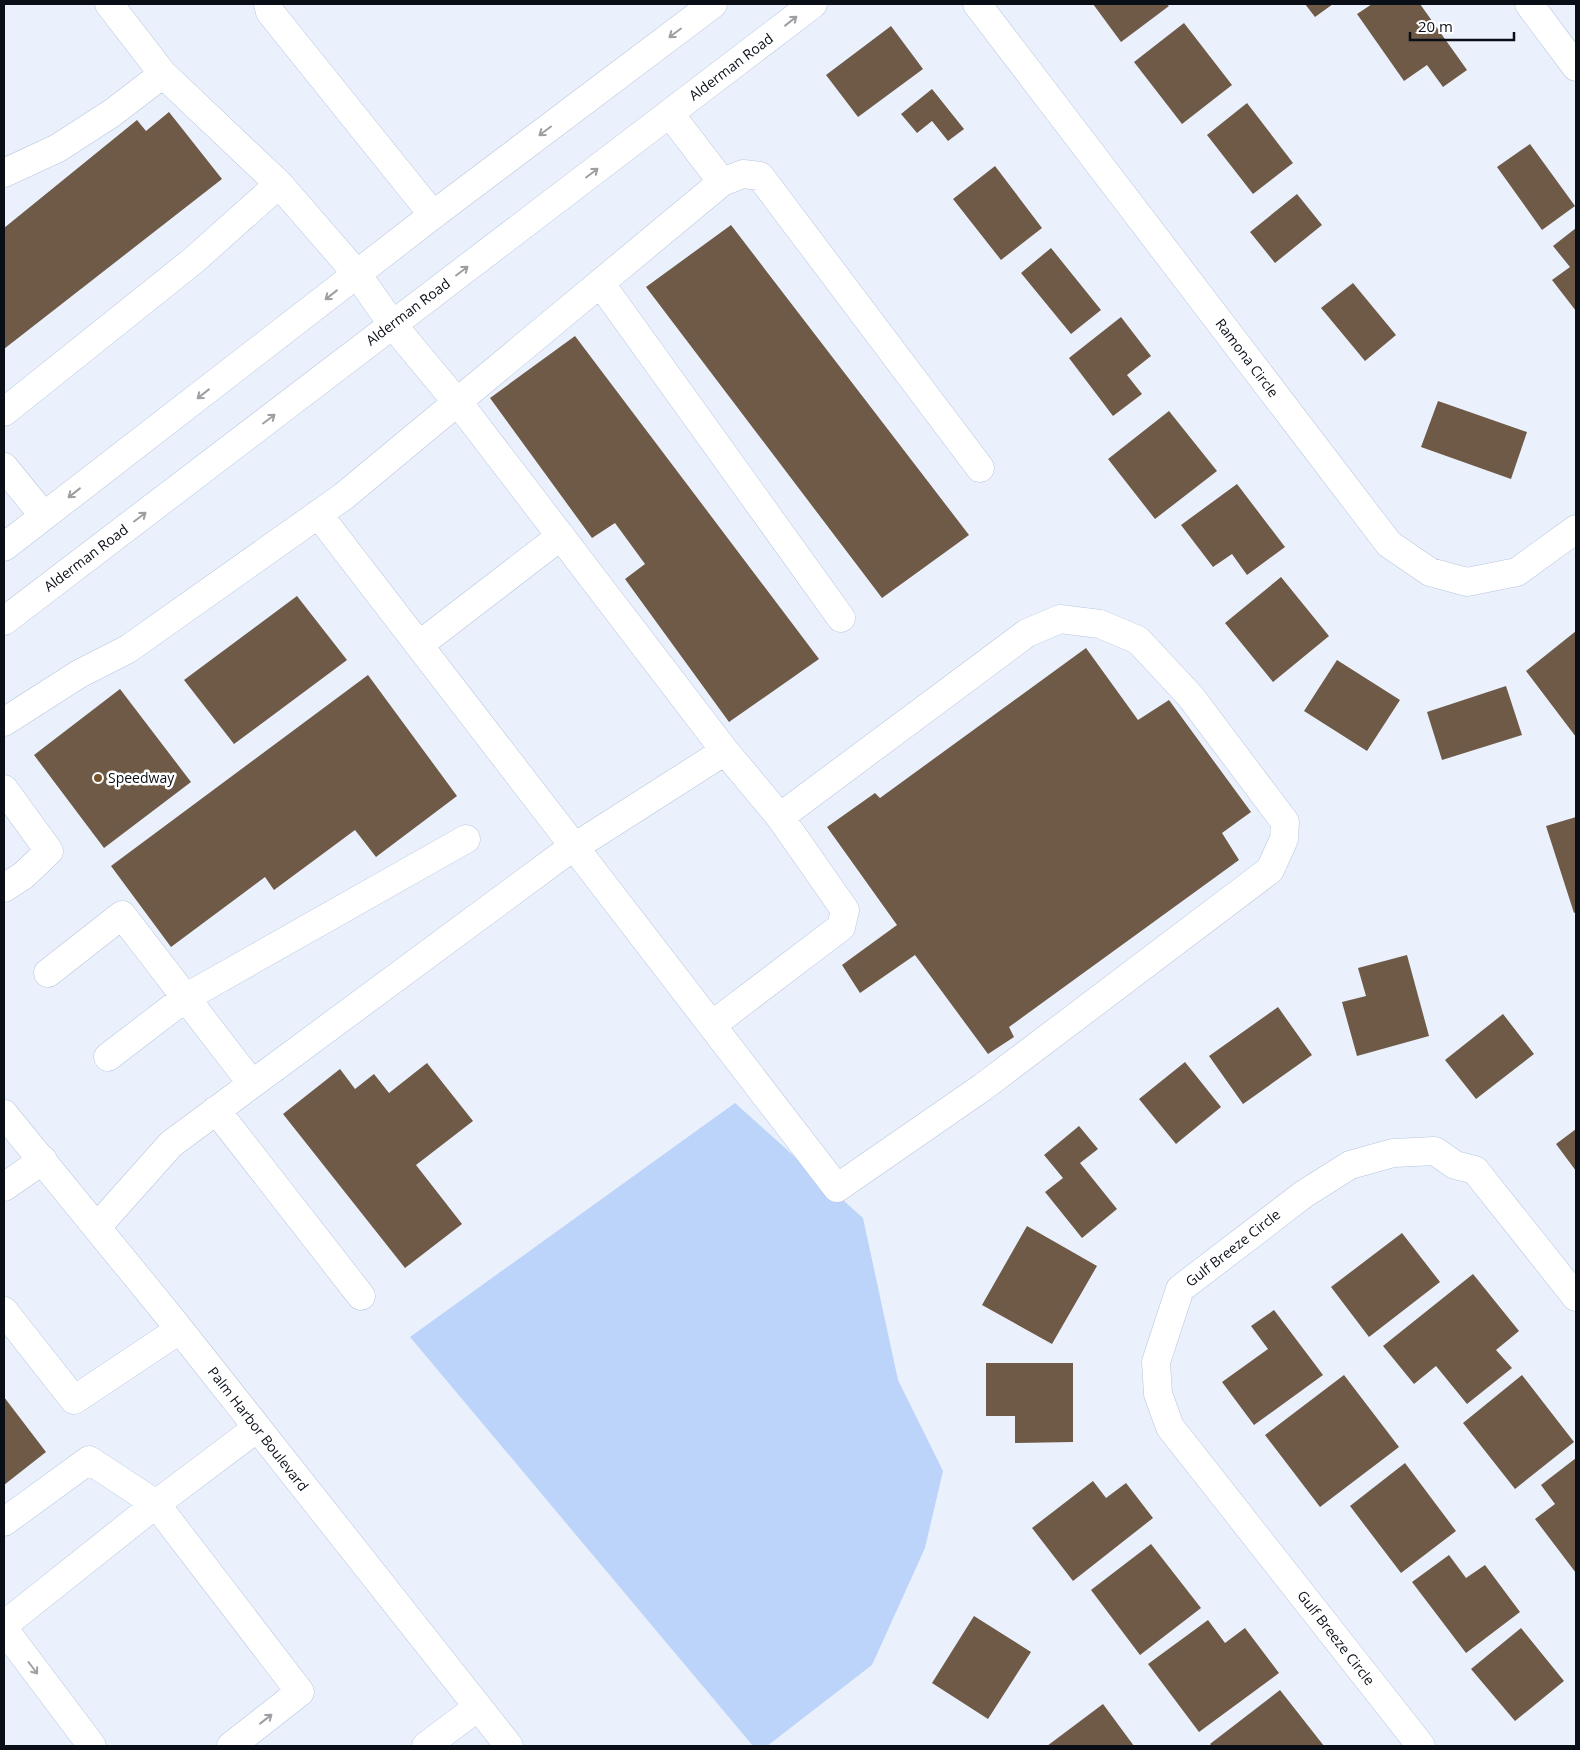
<svg xmlns="http://www.w3.org/2000/svg" width="1580" height="1750" viewBox="0 0 1580 1750" font-family="'Open Sans',sans-serif">
<style>
.green{fill:#bcd3fa}
.building{fill:#6e5a47}
.lines{fill:none;stroke-linecap:round;stroke-linejoin:round}
.minor-casing{stroke:#b6c5de;stroke-width:29}
.major-casing{stroke:#b6c5de;stroke-width:29}
.minor{stroke:#fff;stroke-width:28}
.major{stroke:#fff;stroke-width:28}
.oneway{stroke:#9d9fa2}
.poi-dot{fill:#78542d;stroke:#fff;stroke-width:2}
.labels{text-anchor:middle;stroke-width:5;stroke-linejoin:round;paint-order:stroke}
.street-label{font-size:14px;fill:#0a0f17;stroke:#fff}
.poi-label{font-size:14px;fill:#0a0f17;stroke:#fff;text-anchor:start}
</style>
<rect width="100%" height="100%" fill="#ebf1fc"/>
<path class="green" d="M735,1103L863,1218L898,1380L943,1471L925,1548L872,1665L767,1746H753L410,1337Z"/>
<path class="building" d="M1093,4H1166L1169,6L1121,42Z
M1305,4H1333L1315,17Z
M1372,4H1420L1467,70L1443,87L1427,65L1404,81L1357,14Z
M1184,23L1232,85L1182,124L1134,62Z
M891,26L923,69L858,117L826,75Z
M932,89L964,129L948,141L932,121L917,133L901,114Z
M1247,103L1293,163L1253,194L1207,135Z
M169,112L222,179L4,349V228L137,120L146,131Z
M1530,144L1575,206L1542,230L1497,167Z
M995,166L1042,228L1001,260L953,199Z
M1297,194L1322,225L1275,263L1250,232Z
M731,225L969,535L882,598L646,287Z
M1576,228V311L1552,280L1570,267L1553,246Z
M1051,248L1101,310L1071,334L1021,273Z
M1353,283L1396,335L1365,361L1321,308Z
M1121,317L1151,356L1127,375L1142,394L1113,416L1069,358Z
M575,336L819,659L729,722L625,579L645,564L615,523L592,538L490,398Z
M1438,401L1527,432L1511,479L1421,447Z
M1169,411L1217,471L1155,519L1108,459Z
M1237,484L1285,547L1247,575L1232,554L1213,567L1181,525Z
M1281,577L1329,636L1273,682L1225,623Z
M297,596L347,660L234,744L184,680Z
M1576,631V737L1526,671Z
M1086,648L1138,720L1169,700L1251,812L1222,833L1239,860L1009,1027L1014,1037L988,1054L915,955L860,993L842,965L897,925L827,827L875,793L880,798Z
M1337,660L1400,700L1367,751L1304,711Z
M368,675L457,796L376,857L355,830L274,890L265,877L171,947L111,866Z
M1506,686L1522,735L1442,760L1427,712Z
M120,689L191,782L104,848L34,755Z
M1576,817V912L1574,913L1546,826Z
M1407,955L1429,1036L1357,1056L1342,1002L1366,996L1358,968Z
M1278,1007L1312,1055L1243,1104L1209,1056Z
M1503,1014L1534,1054L1476,1099L1445,1060Z
M1185,1062L1221,1107L1176,1144L1139,1099Z
M427,1063L473,1121L416,1165L462,1224L405,1268L283,1114L340,1069L355,1089L374,1074L389,1093Z
M1079,1126L1098,1149L1080,1163L1117,1209L1082,1238L1045,1192L1063,1178L1044,1155Z
M1576,1129V1171L1556,1144Z
M1027,1226L1097,1266L1052,1344L982,1305Z
M1402,1233L1440,1282L1369,1337L1331,1287Z
M1473,1274L1519,1331L1496,1350L1512,1368L1467,1404L1436,1366L1414,1384L1383,1346Z
M1274,1310L1323,1375L1254,1425L1222,1382L1268,1349L1251,1326Z
M986,1363H1073V1442L1015,1443V1416H986Z
M1344,1375L1399,1447L1320,1507L1265,1435Z
M1522,1375L1574,1442L1515,1489L1463,1423Z
M4,1397L46,1452L4,1485Z
M1576,1458V1573L1535,1519L1555,1504L1541,1485Z
M1405,1463L1456,1531L1401,1573L1350,1506Z
M1093,1481L1106,1498L1126,1483L1153,1518L1073,1581L1032,1528Z
M1151,1544L1201,1608L1140,1655L1091,1590Z
M1449,1555L1466,1578L1485,1565L1520,1612L1466,1653L1412,1582Z
M974,1616L1031,1652L988,1719L932,1683Z
M1208,1620L1225,1643L1245,1628L1279,1673L1199,1732L1148,1664Z
M1521,1628L1564,1681L1515,1721L1471,1669Z
M1280,1690L1324,1746H1212L1210,1744Z
M1103,1704L1134,1746H1047Z"/>
<g class="lines">
<g class="minor-casing">
<path id="minor" d="M268,4L270,12L433,215
M977,4L1389,544L1430,572L1467,582L1517,572L1576,529
M1529,4L1576,67
M670,114L722,182
M4,173L58,148L112,113L163,74
M601,284L841,618
M4,412L194,260L279,184
M4,467L44,516
M318,514L837,1188L983,1087L1270,870L1284,839L1285,822L1191,697L1138,640L1100,624L1060,619L1027,633L780,817L725,751
M419,645L561,536
M4,722L79,674L128,649L344,496L722,182L743,174L760,176L980,468
M4,789L49,851L24,875L4,888
M48,973L122,915L252,1084
M712,1025L841,927L845,910L780,817
M108,1057L185,998L466,839
M216,1110L361,1296
M4,1187L43,1160
M97,1227L171,1144L559,857L725,751L471,419L392,324L357,274L279,184L163,74L109,4
M4,1311L74,1400L179,1330
M4,1522L89,1460L156,1504L300,1692L231,1746
M4,1625L156,1504L257,1428
M4,1629L92,1746
M426,1746L478,1707
M1421,1746L1170,1427L1158,1394L1156,1362L1180,1289L1304,1194L1350,1165L1393,1153L1435,1151L1455,1165L1475,1170L1576,1297"/>
</g>
<g class="major-casing">
<path id="major" d="M4,547L433,215L713,4
M4,621L813,4
M4,1114L173,1321L509,1746"/>
</g>
<use href="#minor" class="minor"/>
<use href="#major" class="major"/>
</g>
<defs><path id="oneway-shaft" d="M-6 0H5M1.5-3L5.5 0L1.5 3" fill="none" stroke-width="1.6" stroke-linecap="round" stroke-linejoin="round" transform="scale(1.25)"/></defs>
<g class="oneway">
<use href="#oneway-shaft" transform="translate(791 21) rotate(-38)"/>
<use href="#oneway-shaft" transform="translate(675 33) rotate(143)"/>
<use href="#oneway-shaft" transform="translate(545 131) rotate(143)"/>
<use href="#oneway-shaft" transform="translate(592 173) rotate(-37)"/>
<use href="#oneway-shaft" transform="translate(462 271) rotate(-37)"/>
<use href="#oneway-shaft" transform="translate(331 295) rotate(142)"/>
<use href="#oneway-shaft" transform="translate(203 394) rotate(142)"/>
<use href="#oneway-shaft" transform="translate(269 419) rotate(-37)"/>
<use href="#oneway-shaft" transform="translate(74 493) rotate(142)"/>
<use href="#oneway-shaft" transform="translate(140 517) rotate(-37)"/>
<use href="#oneway-shaft" transform="translate(33 1668) rotate(53)"/>
<use href="#oneway-shaft" transform="translate(266 1719) rotate(-38)"/>
</g>
<circle class="poi-dot" cx="98" cy="778" r="5"/>
<g class="labels">
<g class="street-label">
<text transform="translate(731 67) rotate(-37)" y="5">Alderman Road</text>
<text transform="translate(408 312) rotate(-37)" y="5">Alderman Road</text>
<text transform="translate(1247 358) rotate(53)" y="5">Ramona Circle</text>
<text transform="translate(86 558) rotate(-37)" y="5">Alderman Road</text>
<text transform="translate(1233 1248) rotate(-38)" y="5">Gulf Breeze Circle</text>
<text transform="translate(258 1429) rotate(52)" y="5">Palm Harbor Boulevard</text>
<text transform="translate(1336 1638) rotate(52)" y="5">Gulf Breeze Circle</text>
</g>
<g class="poi-label">
<text x="108" y="783">Speedway</text>
</g>
</g>
<rect width="1580" height="1750" fill="none" stroke="#0a0f17" stroke-width="10"/>
<path d="M1410 32v8h104v-8" fill="none" stroke="#0a0f17" stroke-width="2.5"/>
<text x="1418" y="32" font-size="15" fill="#0a0f17" stroke="#ffffff" stroke-width="4" paint-order="stroke">20 m</text>
</svg>
